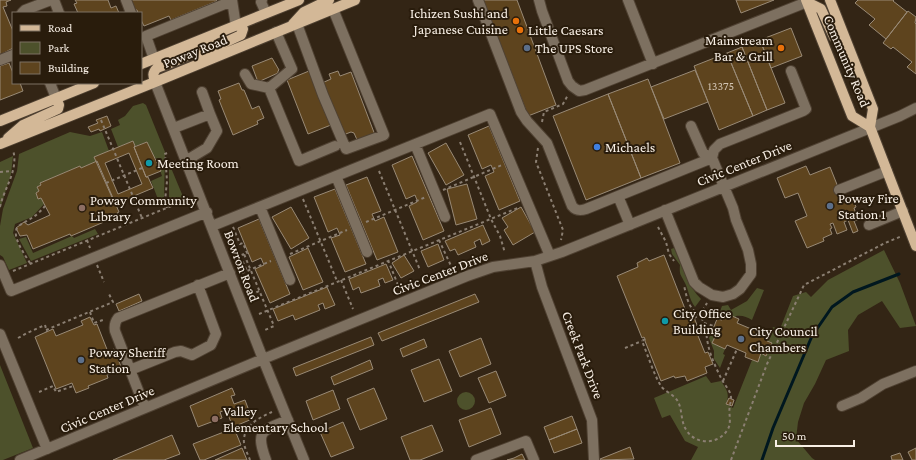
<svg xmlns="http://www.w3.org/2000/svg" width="916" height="460" viewBox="0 0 916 460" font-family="'Crimson Pro',serif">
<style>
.green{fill:#4d512b}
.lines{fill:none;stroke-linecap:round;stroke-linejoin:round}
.stream{stroke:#00171f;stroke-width:3}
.building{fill:#5e441e;stroke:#998a76;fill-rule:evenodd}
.minor-casing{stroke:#4f4132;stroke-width:12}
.major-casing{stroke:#4f4132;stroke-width:12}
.path{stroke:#8b7f72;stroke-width:2;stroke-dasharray:3 3;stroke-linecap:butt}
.minor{stroke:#7d7060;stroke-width:10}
.major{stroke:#d3b897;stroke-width:10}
.food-dot{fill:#e8710a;stroke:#291c0c;stroke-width:1.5}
.service-dot{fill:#5c6f8a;stroke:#291c0c;stroke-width:1.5}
.shop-dot{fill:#3f7fe0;stroke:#291c0c;stroke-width:1.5}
.culture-dot{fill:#0f9aa8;stroke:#291c0c;stroke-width:1.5}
.education-dot{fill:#8d6e63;stroke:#291c0c;stroke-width:1.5}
.labels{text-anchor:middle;stroke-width:4;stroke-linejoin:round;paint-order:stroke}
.number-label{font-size:12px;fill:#d2c4b3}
.poi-label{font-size:14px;fill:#f8efe5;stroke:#291c0c;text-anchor:start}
.street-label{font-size:14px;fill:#f8efe5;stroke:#291c0c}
</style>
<rect width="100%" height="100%" fill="#332515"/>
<path class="green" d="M143,103L146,105L165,152L164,201L165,206L161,207L151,181L162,176L156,158H154L147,142L135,146L133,141L118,147L111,129L120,125L118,120L125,116L133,106Z
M70,132L90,136L102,132L109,151L95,157L96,162L81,168L80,166L40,183L41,185L37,187L39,191L36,193L38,199L41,198L45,203L32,217L15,224L13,233L27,263L9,270L3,257L0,255V226L3,209L17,171L19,154Z
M13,156L11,174L0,209V162Z
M169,163L184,199L169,205Z
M95,229L98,234L31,261L19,239L26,237L33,253L72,236L74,238Z
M674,248C682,265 687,285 701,299L695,307C689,299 689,291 685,283C681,275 679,275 680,265L672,254L671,249Z
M884,250L900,283L916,326L900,328L882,301L858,315L848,330L849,351L826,360L815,384L804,403L798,422L796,439L812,458L815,460H691L698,447L685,441L670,415L662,418L654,398L706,376L711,383L721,381C727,390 730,394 726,404L733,408L752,360L758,362L761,353L766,356L771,343L767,341L773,327L780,329L793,296L806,292L811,297L828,280Z
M757,288L764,290L752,320C747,317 742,315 736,316L735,318L725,313L722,320L717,319L722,306L728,305L731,310L747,301Z
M711,334L715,337L712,343L725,349L723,354L725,355L720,368L714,359V351L709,338Z
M0,365L33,448L3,460H0Z
M457 401a9 9 0 1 1 18 0a9 9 0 1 1-18 0Z"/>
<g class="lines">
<path class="stream" d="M762,460L773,428L812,336L832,307L853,292L899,274"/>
</g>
<path class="building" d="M0,0H11L6,2L7,6L3,7L13,31V48L0,55Z
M75,0H108L111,8L116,6L119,13H78L74,4L77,3Z
M131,0H216L217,1L171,20L169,16L144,26L141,20V13H138L137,10H135Z
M483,0H517L556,105L528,116Z
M736,0H774L741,13Z
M858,0H894L893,1L907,12L886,39L869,25L875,19L855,3Z
M908,11L916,17L915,23L916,24V74L907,67L912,62L893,47L891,49L883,43Z
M791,28L802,56L771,68L760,40Z
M760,40L785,103L767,110L742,47Z
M742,47L767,110L753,116L727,53Z
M727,53L753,116L719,130L694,66Z
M272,58L279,70L278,71V73L258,82L252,66Z
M9,63L13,73V83H20L23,91L0,100V66Z
M695,70L708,102L664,119L651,87Z
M309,71L331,125L308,134L287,80Z
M338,71L340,76L351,72L375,135L358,142L354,133L351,132L343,135L322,83L331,79L329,74Z
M648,79L680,163L641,178L608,94Z
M239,83L242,90H244L252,109L259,106L264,118L257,121L258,124L233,135L219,100L221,99L218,91Z
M608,94L641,178L586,200L553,116Z
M107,116L111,126L100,131L99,129L91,132L88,127L98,123L96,120Z
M489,126L520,201L499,210L485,176L494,172L491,165L482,169L468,135Z
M133,141L135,146L134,147L146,177H148L153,188L115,204L94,157ZM129,153L142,184L118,194L105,163Z
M147,142L161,171L146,177L134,147Z
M446,143L464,175L446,185L428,153Z
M412,156L444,231L423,240L409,206L417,202V200L415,195L406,199L392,165Z
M97,161L119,212L117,213L118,216L71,236L70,234L33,249L27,235L20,236L16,228L24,222L28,225L50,215L41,198L38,199L36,193L39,191L37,187L41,185L40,183L80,166L81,168Z
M806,166L810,175L830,167L844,202L853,199L856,207L854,208L858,220L854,221L858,231L853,233L848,220L844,222L847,230L837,234L833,223L830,224L832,228L830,229L832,234L823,238L824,241L807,248L795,221L807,216L798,193L785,198L777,178Z
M367,177L381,211L372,214L375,221L384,217L398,252L377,260L346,185Z
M467,184L477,219L456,225L447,189Z
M335,189L366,264L345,272L331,238L340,235L337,228L328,232L314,197Z
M291,207L309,238L291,249L272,217Z
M521,207L535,232L513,245L504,230L508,227L502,218Z
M259,219L290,294L270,303L255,269L264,265L261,258L252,262L238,228Z
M483,225L490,241L482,245L480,239L474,242L476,247L458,255L455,249L450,251L445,241Z
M438,244L444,260L428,267L421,251Z
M308,248L323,282L303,290L289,257Z
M404,255L414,271L401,278L392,263Z
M664,255L687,314L692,312L697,325L694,326L705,353L708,352L713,364L705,367L707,373L687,381L685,376L675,378L674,376L661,381L645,341V339L644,337L642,338L617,276L638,267L637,263L647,258L649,261Z
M386,264L393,280L385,283L383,278L378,280L380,286L361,293L359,287L353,290L349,279Z
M327,287L335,305L325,309L323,303L318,305L320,310L295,320L293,315L278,321L273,309Z
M139,294L142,301L119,311L116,304Z
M475,294L479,302L382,341L378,333Z
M725,313L739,319L737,323L756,331L758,327L770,332L767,341L772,343L766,356L761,353L758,362L745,357L746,353L727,345L725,349L712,343L715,337L711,334L717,319L722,320Z
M90,317L94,325L97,324L108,352L114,349L122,369L107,375L108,378L88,386L89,388L76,393L72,383L56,389L35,337L53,329L56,336L83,325L81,321Z
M371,337L374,345L296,376L293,368Z
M481,338L491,364L460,377L449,351Z
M424,339L427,347L403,357L400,349Z
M439,359L452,391L424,402L411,370Z
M370,360L373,369L334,385L331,377Z
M496,371L506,396L489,403L478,378Z
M232,388L235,395L231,396L234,404L245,400L252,419L233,427L226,410L220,412L222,418L198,427L190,406Z
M374,388L387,419L360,430L347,399Z
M333,390L340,409L313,420L306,401Z
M729,398L734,400L732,406L726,404Z
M491,408L501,434L469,447L459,420Z
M572,416L577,429L549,440L544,427Z
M343,422L354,448L331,457L320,432Z
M432,425L443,451L420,460H410L401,437Z
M234,428L241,445L204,460H200L193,444Z
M577,429L582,443L554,453L549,440Z
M172,435L180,454L164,460H113Z
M630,447L634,459L600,460V459Z
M242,448L247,460H215Z
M916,448V460H912L908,452Z
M900,453L903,460H892L891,456Z
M522,454L525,460H507L514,458Z"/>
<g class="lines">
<g class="minor-casing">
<path id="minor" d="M54,0L59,13
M126,0L131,13
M232,0L236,26
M262,0L261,2L266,13
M478,0L521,112L527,121L547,143L572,206C576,211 580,211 586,209L712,158
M539,0L542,11L568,81L572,86L579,91L585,90L807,2
M628,0L653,64
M22,13L25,10L51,0
M297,24L323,95L346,149L384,135L333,9
M276,32L292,69L269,88L299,161L335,146
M154,59L146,36L232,1
M0,60L13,55
M245,74L251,84L269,88
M155,82L263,359L304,460
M50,83L56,98
M691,126L703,153L712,158
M174,128L210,114L202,92
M415,144L445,217
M187,160L207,148L217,131L210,114
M336,176L367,252
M839,190L887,171
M618,196L630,225
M260,207L290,280
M665,210L694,282L699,287L712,295L723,297L733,294L740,289L751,274V264L748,250L736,220L733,208L712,158L714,150L720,144L803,111L806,109L791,71
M869,225L903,211
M212,226L490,114L550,256
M535,261L542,287L592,420L594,460
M0,265L11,291L207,212
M0,334L47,449
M130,370L175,352L181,351L192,355L211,345L216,334L198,285
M842,406L861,398L883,384L916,371
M145,408L115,331C114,326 115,322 118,318L230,273
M20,460L263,359L467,276L493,267L535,261L562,252L900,116L916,108
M266,460C255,430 262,431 288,420
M476,460L526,441L534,460"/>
</g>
<g class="major-casing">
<path id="major" d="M806,0L852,116L870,127
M830,0L873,109L870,127L916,246
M807,2L821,9L834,37L849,50
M293,24L304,12L329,0
M198,61L213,48L241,35L243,29L241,24
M141,64L299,0
M155,82C153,76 152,73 157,68C178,60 197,54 212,37
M0,121L94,83
M8,138L23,125L58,109L59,105L56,98
M0,144L155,82L355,0"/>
</g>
<path class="path" d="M101,120L142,218
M542,122L544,112L563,104L568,95
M460,142L491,219L500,236L505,253
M538,148L536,162L563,230L561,240
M379,171L420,270
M0,172L13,171
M106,183L142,168
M443,190L502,165
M303,199L337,281
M0,207C4,188 19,170 13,150
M167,208L165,201L167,181L165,154L167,153
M366,222L426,197
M233,227L240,244L243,243L247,253L244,254L274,326L265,330
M658,227L666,242L669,254L674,261
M87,240L90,248
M439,240L452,268
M290,254L347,230
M236,257L244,254
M388,260L400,290
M238,262L242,260L247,271
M30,263C25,255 8,232 20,225C31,218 36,217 45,206
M97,265L104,282
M13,271L186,200
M242,273L271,261
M341,280L353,309
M251,295L259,291
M90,312L94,323L103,320
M259,314L520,207
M694,318L700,315L707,303
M704,323L714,326
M46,330L113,302L109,294
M18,338L27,333L45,325L47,332
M645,339L642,341C647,353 654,375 661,386C664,391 673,394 677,400C683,409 680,422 687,431C696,445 719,445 728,429C732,421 728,414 730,405C730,403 731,402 731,400C732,391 724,385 721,378C716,368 710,355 708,344C706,337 707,330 704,323C701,315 695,313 691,307C687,301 686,293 684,286
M625,348L642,341
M723,381L737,349
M39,392L53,386L56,392L73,386
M250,460C248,454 243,446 244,439C245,424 261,417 272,412
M731,460L767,364L804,285L885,243L902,236"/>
<use href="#minor" class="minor"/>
<use href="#major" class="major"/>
</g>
<g class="food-dot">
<circle cx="516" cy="21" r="4"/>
<circle cx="520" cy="30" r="4"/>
<circle cx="781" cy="48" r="4"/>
</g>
<g class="service-dot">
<circle cx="527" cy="48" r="4"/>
<circle cx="830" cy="206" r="4"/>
<circle cx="741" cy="339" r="4"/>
<circle cx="81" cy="360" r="4"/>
</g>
<circle class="shop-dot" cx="597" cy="147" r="4"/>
<g class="culture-dot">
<circle cx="149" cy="163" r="4"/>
<circle cx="665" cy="321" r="4"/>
</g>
<g class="education-dot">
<circle cx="82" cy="208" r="4"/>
<circle cx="215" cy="419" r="4"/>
</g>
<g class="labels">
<g class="number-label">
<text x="721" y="90">13375</text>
</g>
<g class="poi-label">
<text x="508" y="18" text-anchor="end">Ichizen Sushi and<tspan x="508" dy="16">Japanese Cuisine</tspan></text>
<text x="528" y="35">Little Caesars</text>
<text x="773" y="45" text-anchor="end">Mainstream<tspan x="773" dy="16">Bar &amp; Grill</tspan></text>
<text x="535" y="53">The UPS Store</text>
<text x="605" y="152">Michaels</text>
<text x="157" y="168">Meeting Room</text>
<text x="838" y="203">Poway Fire<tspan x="838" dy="16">Station 1</tspan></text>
<text x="90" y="205">Poway Community<tspan x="90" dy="16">Library</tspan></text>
<text x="673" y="318">City Office<tspan x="673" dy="16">Building</tspan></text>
<text x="749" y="336">City Council<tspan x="749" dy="16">Chambers</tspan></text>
<text x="89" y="357">Poway Sheriff<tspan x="89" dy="16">Station</tspan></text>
<text x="223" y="416">Valley<tspan x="223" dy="16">Elementary School</tspan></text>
</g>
<g class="street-label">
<text transform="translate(195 51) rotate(-22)" y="5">Poway Road</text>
<text transform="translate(847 61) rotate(67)" y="5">Community Road</text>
<text transform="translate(744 163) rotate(-22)" y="5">Civic Center Drive</text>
<text transform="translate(242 266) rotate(69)" y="5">Bowron Road</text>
<text transform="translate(440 273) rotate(-21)" y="5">Civic Center Drive</text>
<text transform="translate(583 355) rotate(69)" y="5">Creek Park Drive</text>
<text transform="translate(107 409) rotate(-23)" y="5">Civic Center Drive</text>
</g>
</g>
<rect x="12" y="12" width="130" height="72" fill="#291c0c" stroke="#7c7063"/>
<rect x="20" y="25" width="20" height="6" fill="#d3b897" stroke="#7c7063"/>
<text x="48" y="32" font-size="12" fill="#f8efe5">Road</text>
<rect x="20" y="42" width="20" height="12" fill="#4d512b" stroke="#7c7063"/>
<text x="48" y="52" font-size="12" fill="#f8efe5">Park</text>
<rect x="20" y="62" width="20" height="12" fill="#5e441e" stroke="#7c7063"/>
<text x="48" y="72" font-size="12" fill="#f8efe5">Building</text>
<path d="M776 440v6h78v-6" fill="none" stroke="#f8efe5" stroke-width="2"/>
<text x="782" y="440" font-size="12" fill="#f8efe5" stroke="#291c0c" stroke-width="3" paint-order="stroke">50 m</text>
</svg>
